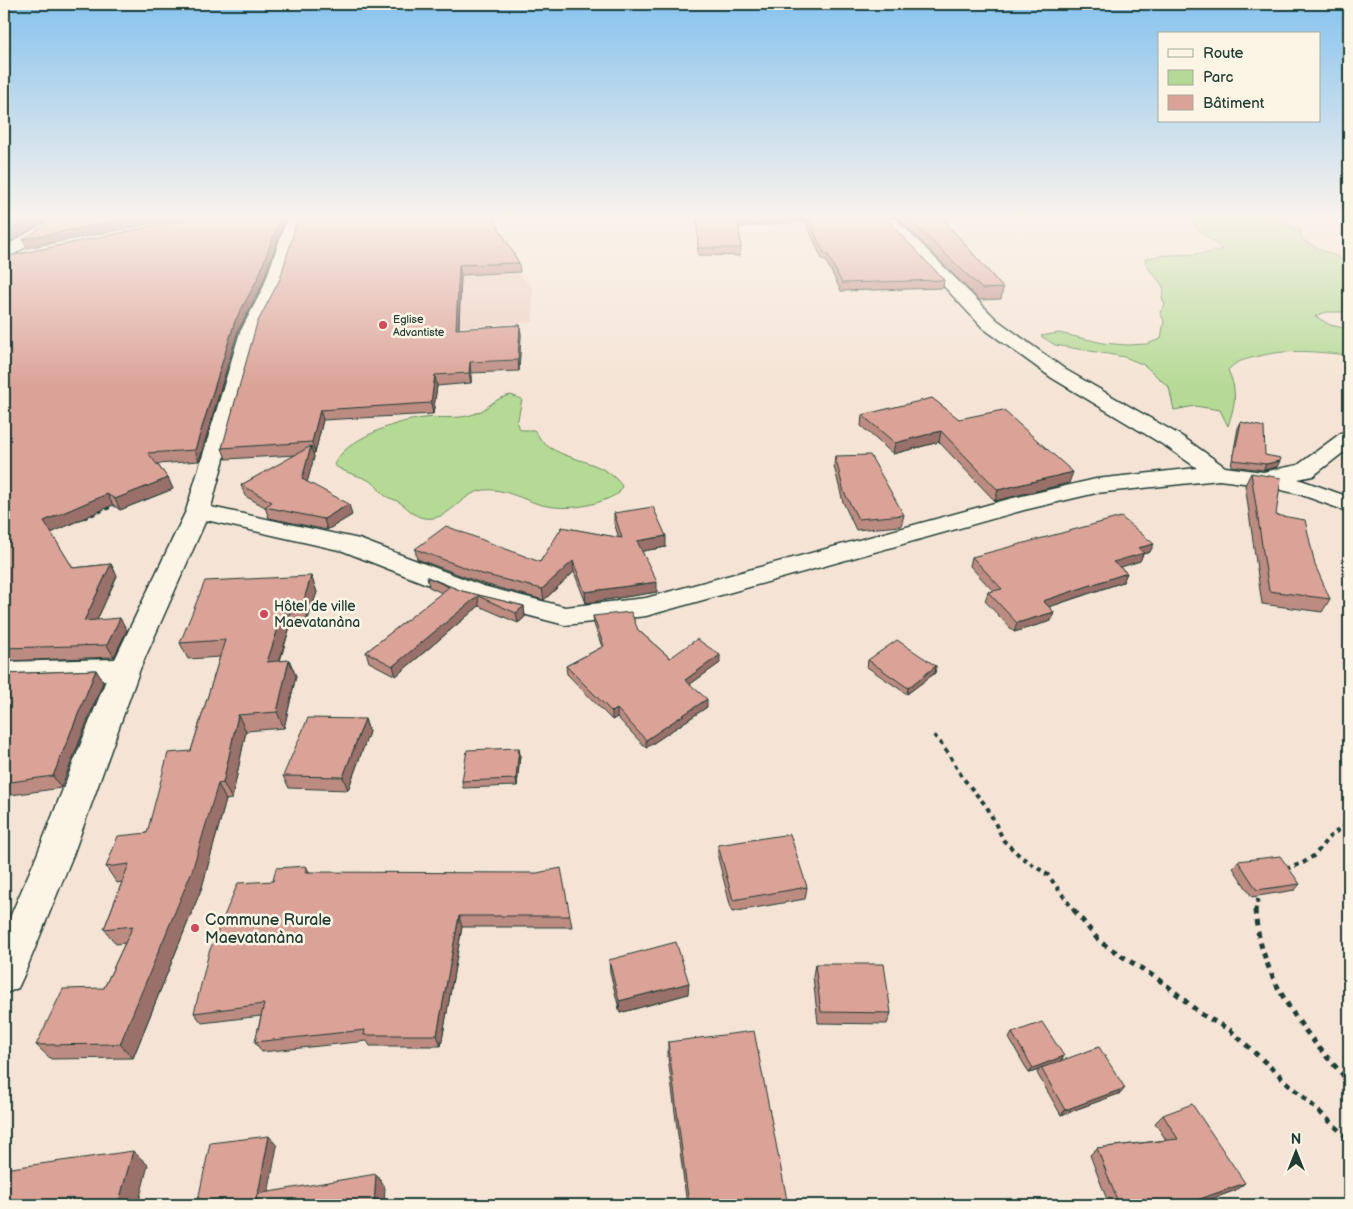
<svg xmlns="http://www.w3.org/2000/svg" width="1353" height="1209" viewBox="0 0 1353 1209" font-family="'Balsamiq Sans',sans-serif">
<style>
.built{fill:#edd0c2}
.green{fill:#b5da95;stroke:#6a8c64}
.lines{fill:none;stroke-linecap:round;stroke-linejoin:round}
.minor-casing{stroke:#1f3d34;stroke-width:3}
.major-casing{stroke:#1f3d34;stroke-width:3}
.path-far2{stroke:#1f3d34;stroke-width:3;stroke-dasharray:4 4;stroke-linecap:butt}
.path-far1{stroke:#1f3d34;stroke-width:4;stroke-dasharray:4.5 4.5;stroke-linecap:butt}
.path{stroke:#1f3d34;stroke-width:5;stroke-dasharray:5.5 5.5;stroke-linecap:butt}
.minor{fill:#fcf5e5;fill-rule:evenodd}
.major{fill:#fcf5e5;fill-rule:evenodd}
.wall{fill:#bc8b82;stroke:#1f3d34}
.shaded-wall{fill:#99716a;stroke:#1f3d34}
.building{fill:#dba297;stroke:#1f3d34}
.poi-dot{fill:#d1495b;stroke:#fcf5e5;stroke-width:2}
.labels{text-anchor:middle;stroke-width:5;stroke-linejoin:round;paint-order:stroke}
.far-poi-label{font-size:11px;fill:#1f3d34;stroke:#fcf5e5;text-anchor:start}
.poi-label{font-size:14px;fill:#1f3d34;stroke:#fcf5e5;text-anchor:start}
.near-poi-label{font-size:16px;fill:#1f3d34;stroke:#fcf5e5;text-anchor:start}
</style>
<rect width="100%" height="100%" fill="#f5e4d5"/>
<filter id="ink" filterUnits="userSpaceOnUse"><feTurbulence type="fractalNoise" baseFrequency=".02" numOctaves="2"/><feDisplacementMap in="SourceGraphic" scale="10" xChannelSelector="R" yChannelSelector="G"/><feConvolveMatrix kernelMatrix="1 2 1 2 8 2 1 2 1" color-interpolation-filters="sRGB"/></filter>
<g filter="url(#ink)">
<path class="built" d="M512,267L533,288V322L352,334V273Z"/>
<path class="green" d="M1190,218H1276L1301,232L1302,239C1316,250 1336,253 1349,265V312H1327L1315,316L1330,325L1349,329V355C1315,352 1290,348 1255,357C1244,360 1236,361 1228,370C1238,392 1235,404 1228,426L1220,410L1195,406L1174,410L1169,387L1144,365L1125,357L1055,345L1041,336L1059,333L1103,343L1127,345L1147,344L1161,339L1164,321L1160,312L1165,305L1162,297L1164,289C1159,277 1147,272 1145,259C1170,251 1196,259 1222,249L1198,229Z
M511,395L522,399L517,424L521,430H534C538,435 542,442 546,445C571,463 603,459 622,486L619,493C597,506 568,511 542,505C523,500 505,488 484,490C460,493 450,522 424,518C412,516 408,507 399,502C394,499 386,498 382,493C378,489 377,486 372,482C360,475 346,474 334,465C344,439 399,420 424,418C440,416 458,420 474,414C489,409 493,398 511,395Z"/>
<g class="lines">
<g class="minor-casing">
<path id="minor" d="M287,218H301L281,288L258,332L211,507L359,539L483,586L565,607L646,598L1009,499L1096,479L1197,468L1167,447L1052,378L983,328L880,218H895L997,320L1066,370L1183,437L1225,467L1263,472L1298,465L1341,433L1349,431V448L1313,476L1298,479L1349,497V512L1299,494L1260,485L1219,480L1096,493L1024,510L646,616L565,625L465,599L343,551L206,520L140,669L73,855L24,975L18,988L4,994V931L37,855L106,680L4,684V662L115,659L186,511L240,332L263,288Z"/>
</g>
<g class="major-casing">
<path id="major" d="M53,218H70L10,257L4,259V247Z"/>
</g>
<path class="path-far2" d="M69,524L116,505"/>
<path class="path-far1" d="M934,735L949,754L962,777L987,807L1004,841L1020,856L1048,875L1075,912
M1286,869L1303,863L1315,855L1328,838L1349,822
M1255,912L1260,892"/>
<path class="path" d="M1074,910L1100,942L1164,983L1201,1014L1230,1030L1349,1139
M1255,910C1260,978 1304,1034 1349,1081"/>
<use href="#minor" class="minor"/>
<use href="#major" class="major"/>
</g>
<path class="wall" d="M193,218H286L261,287L238,331L199,461L157,464L168,478L173,489L120,510L113,505L51,533L73,568L111,564L117,576L97,620L127,630L114,657L4,661V257Z
M697,218H885L944,280L943,288L841,291L826,261H823L805,221L739,227L741,248L740,256L698,255Z
M899,218H942L1003,288L1001,299L979,300L899,219Z
M496,223L519,263L520,272L461,275L459,329L520,325L521,335L519,371L471,373V383L437,386L433,414L323,420L315,453H313L314,457L307,482L352,515L327,530L269,518L265,507L245,496L241,485L296,455L226,459L222,448L280,279Z
M862,415L959,419L1069,483L995,501L939,442L893,454L861,426Z
M1241,422L1265,455L1277,467L1263,470L1231,466L1238,428Z
M835,456L904,515L901,526L856,530L843,502L834,466Z
M1251,473L1276,515L1330,599L1322,612L1262,604L1245,485Z
M614,513L666,547L642,551L657,592L586,603L574,572L544,600L484,584L417,559L415,549L540,562L561,530V527L619,538L614,523Z
M1150,552L1143,554L1140,561L1120,567L1127,573L1123,582L1049,607L1054,612L1051,621L1014,632L985,601L988,592L993,591L970,566L972,557Z
M311,576L317,592L308,619L292,620L280,661L289,660L296,676L284,728L246,731L232,799L226,800L202,887L133,1058L51,1059L36,1045L104,988L125,943L116,944L104,929L122,882L117,883L106,867L147,833L191,751L220,657L188,659L180,643Z
M427,577L462,591L524,606L525,617L518,623L479,606L396,676L369,662L366,652L442,593L429,587Z
M593,616L638,630L670,658L720,663L690,684L707,707L646,748L617,717L612,720L567,674L566,666L602,647L594,624Z
M868,660L936,666L935,673L907,694L867,667Z
M96,670L103,682L61,788L4,796V674Z
M365,719L369,732L348,790L289,788L283,776Z
M519,748L520,755L517,786L463,788L462,781Z
M718,845L807,887L805,899L732,912L718,858Z
M1238,861L1300,884L1295,890L1252,897L1233,868Z
M306,866L309,872L570,916L572,927H462L441,1046H370L367,1041L262,1052L255,1042L261,1016L202,1023L194,1013L273,881Z
M609,960L688,994L620,1013L610,972Z
M815,964L891,1013L887,1024L818,1023L813,976Z
M1012,1033L1064,1056L1061,1061L1121,1093L1061,1115L1037,1073L1039,1070L1029,1073L1009,1038Z
M668,1042L788,1205H687L668,1058Z
M1163,1115L1236,1190L1195,1205H1109L1090,1155L1097,1148L1166,1140L1155,1123Z"/>
<path class="shaded-wall" d="M31,218H50L4,245V233Z
M133,218H181L27,248L23,239Z
M280,218H286L261,287L238,331L199,461L195,450L235,321Z
M758,218H806L805,221L738,227V219Z
M459,265L461,275L458,339L456,329Z
M520,325L521,335L519,371L518,360Z
M470,362L471,373V383L469,373Z
M435,375L437,386L433,414L431,403Z
M320,410L323,420L315,453L312,442Z
M941,431L939,442L893,454L895,443Z
M311,446L314,457L305,490L302,479Z
M1280,461L1277,467L1263,470L1266,464Z
M1073,472L1069,483L995,501L998,490Z
M168,478L173,489L120,510L115,499Z
M107,494L113,505L51,533L44,521Z
M349,504L352,515L327,530L324,519Z
M666,536V547L638,552L637,541Z
M1154,544L1150,552L1143,554L1140,561L1109,571L1113,562L1138,548Z
M573,561L574,572L544,600L542,589Z
M111,564L117,576L91,633L84,621Z
M1127,573L1123,582L1040,610L1043,601Z
M311,576L317,592L308,619L303,603Z
M657,582V592L586,603L585,592Z
M478,596L479,606L396,676L393,666Z
M286,604L292,620L274,678L267,662Z
M524,606L525,617L518,623L516,613Z
M1054,612L1051,621L1014,632L1017,623Z
M120,618L127,630L114,657L107,645Z
M720,655V663L685,688V680Z
M289,660L296,676L284,728L277,712Z
M936,666L935,673L907,694L908,688Z
M96,670L103,682L61,788L53,776Z
M707,699V707L646,748V740Z
M617,709V717L612,720V712Z
M238,715L246,731L232,799L223,783Z
M365,719L369,732L348,790L343,777Z
M519,748L520,755L517,786L516,779Z
M218,784L226,800L202,887L133,1058L120,1044Z
M4,858L7,862L4,869Z
M306,866L311,877L305,872Z
M459,916L462,927L441,1046L437,1035Z
M689,983L688,994L620,1013L619,1001Z
M1064,1056L1060,1062L1041,1068L1039,1070L1029,1073L1033,1068Z
M1125,1088L1121,1093L1061,1115L1065,1110Z
M269,1136L277,1146L266,1205H256Z
M133,1151L148,1165L138,1205H118Z
M376,1174L385,1188L384,1205H374Z
M1245,1183L1236,1190L1195,1205H1183Z"/>
<path class="building" d="M4,218H31L4,233Z
M56,218H133L23,239Z
M193,218H280L258,278L235,321L195,450L148,453L168,478L115,499L107,494L44,521L73,568L111,564L84,621L120,618L107,645L4,648V257Z
M298,218H495L496,223L519,263L459,265L456,329L520,325L518,360L470,362L469,373L435,375L431,403L320,410L312,442L222,448L257,323L280,279Z
M697,218H758L738,219L741,248H698Z
M808,218H885L944,280L842,283L827,253H824Z
M908,218H942L1003,288L982,289Z
M932,398L959,419L1003,410L1073,472L998,490L941,431L895,443L862,415Z
M1241,422L1264,427L1265,455L1281,458L1280,461L1266,464L1233,460Z
M311,446L302,479L349,504L324,519L265,507L272,502L241,485Z
M870,455L904,515L858,519L844,492L835,456Z
M1251,473L1281,478L1276,515L1305,520L1315,565L1330,599L1269,591Z
M653,507L666,536L637,541L657,582L585,592L573,561L542,589L482,574L415,549L446,526L540,562L561,529V527L622,538L614,513Z
M1121,517L1154,544L1138,548L1144,553L1113,562L1127,573L1043,601L1054,612L1017,623L988,592L1002,589L972,557Z
M311,576L303,603L286,604L267,662L289,660L277,712L238,715L223,783L218,784L192,871L120,1044L36,1045L63,989L104,988L133,926L104,929L129,864L106,867L118,836L147,833L168,753L191,751L225,640L180,643L205,581Z
M427,577L462,591L524,606L516,613L478,596L393,666L366,652L449,587Z
M631,612L638,630L670,658L697,639L720,655L685,680L707,699L646,740L617,709L612,712L566,666L604,646L593,616Z
M897,640L936,666L908,688L868,660Z
M96,670L53,776L4,783V674Z
M308,718L365,719L343,777L283,776Z
M519,748L516,779L462,781L467,750Z
M790,834L807,887L733,900L718,845Z
M1280,856L1300,884L1257,890L1238,861Z
M306,866L305,872L537,873L561,868L570,916H459L437,1035H364L365,1030L255,1042L264,1004L194,1013L209,952L238,883L273,881L276,868Z
M676,942L689,983L619,1001L609,960Z
M815,964H884L891,1013L821,1012Z
M1042,1022L1064,1056L1033,1068L1012,1033Z
M754,1031L788,1205H689L668,1042Z
M1099,1047L1125,1088L1065,1110L1041,1068Z
M1192,1104L1245,1183L1183,1205H1119L1097,1148L1178,1139L1163,1115Z
M269,1136L258,1194H257L255,1205H197L210,1143Z
M133,1151L118,1205H4V1169Z
M376,1174L374,1205H255L257,1194Z"/>
</g>
<linearGradient id="sky" x2="0" y2="1"><stop stop-color="#87c3ee"/><stop offset="0.56" stop-color="#faf3ec"/><stop offset="1" stop-color="#faf3ec" stop-opacity="0"/></linearGradient>
<rect width="1353" height="387" fill="url(#sky)"/>
<g class="poi-dot">
<circle cx="383" cy="325" r="5"/>
<circle cx="264" cy="614" r="5"/>
<circle cx="195" cy="928" r="5"/>
</g>
<g class="labels">
<g class="far-poi-label">
<text x="393" y="323">Eglise<tspan x="393" dy="13">Advantiste</tspan></text>
</g>
<g class="poi-label">
<text x="274" y="611">Hôtel de ville<tspan x="274" dy="16">Maevatanàna</tspan></text>
</g>
<g class="near-poi-label">
<text x="205" y="925">Commune Rurale<tspan x="205" dy="18">Maevatanàna</tspan></text>
</g>
</g>
<rect width="1353" height="1209" fill="none" stroke="#fcf5e5" stroke-width="20"/>
<rect x="10" y="10" width="1333" height="1189" fill="none" stroke="#1f3d34" stroke-width="2" filter="url(#ink)"/>
<rect x="1158" y="32" width="162" height="90" fill="#fcf5e5" stroke="#a4ab9e"/>
<rect x="1168" y="49" width="25" height="8" fill="#fcf5e5" stroke="#a4ab9e"/>
<text x="1203" y="58" font-size="15" fill="#1f3d34">Route</text>
<rect x="1168" y="70" width="25" height="15" fill="#b5da95" stroke="#a4ab9e"/>
<text x="1203" y="82" font-size="15" fill="#1f3d34">Parc</text>
<rect x="1168" y="95" width="25" height="15" fill="#dba297" stroke="#a4ab9e"/>
<text x="1203" y="108" font-size="15" fill="#1f3d34">Bâtiment</text>
<g transform="translate(1296 1152)" stroke="#fcf5e5" stroke-width="4" paint-order="stroke">
<path d="M0-4L9 19L0 12L-9 19Z" fill="#1f3d34"/>
<text y="-8" font-size="14" font-weight="bold" text-anchor="middle" fill="#1f3d34">N</text>
</g>
</svg>
